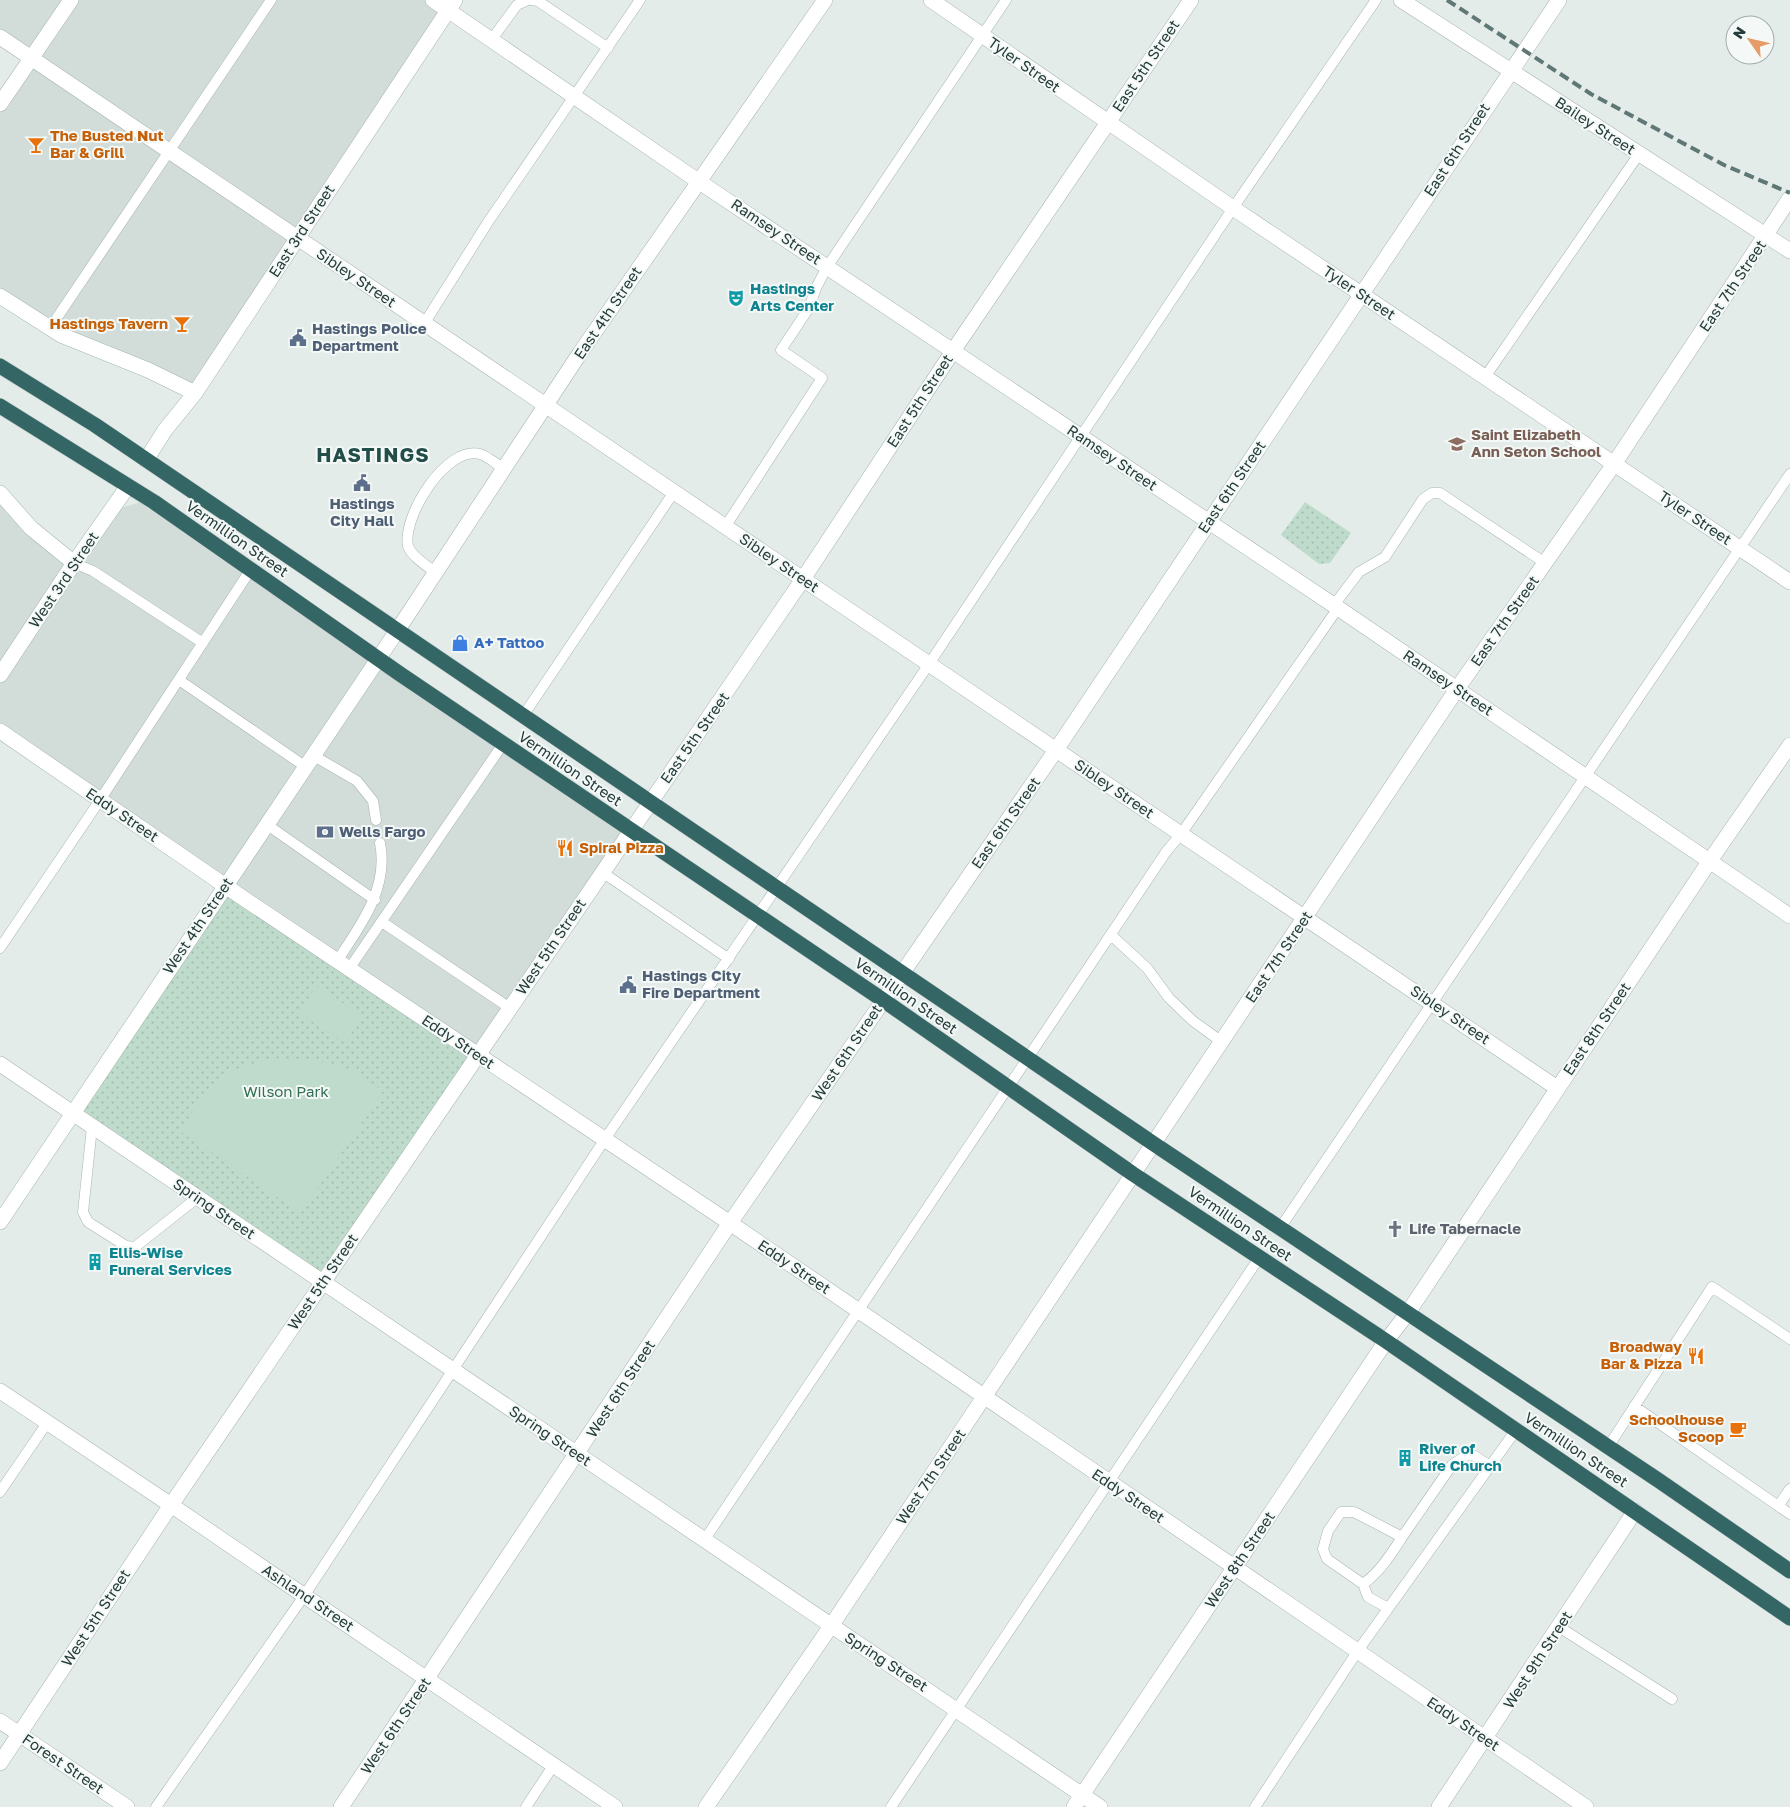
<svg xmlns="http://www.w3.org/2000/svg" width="1790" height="1807" viewBox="0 0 1790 1807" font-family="'Golos Text',sans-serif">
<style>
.built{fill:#d2dcd9}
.park{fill:url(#park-dots)}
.pitch{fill:#bedbcb}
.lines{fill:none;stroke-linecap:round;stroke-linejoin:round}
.lane-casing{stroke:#a7b4b2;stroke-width:11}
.street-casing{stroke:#a7b4b2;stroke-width:16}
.secondary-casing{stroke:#a3b7b3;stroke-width:16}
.highway-casing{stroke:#c2c8c8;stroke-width:16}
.lane{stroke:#fff;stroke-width:10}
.street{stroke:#fff;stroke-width:15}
.secondary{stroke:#fff;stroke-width:15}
.highway{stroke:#336664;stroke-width:15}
.rail{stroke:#5f7875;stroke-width:4;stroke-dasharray:10 5;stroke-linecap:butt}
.labels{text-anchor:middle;stroke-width:4;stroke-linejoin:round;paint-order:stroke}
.street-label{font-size:15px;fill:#243c3a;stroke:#f4f9f7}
.food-label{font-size:15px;font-weight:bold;fill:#c56008;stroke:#f4f9f7;text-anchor:end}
.culture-label{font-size:15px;font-weight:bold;fill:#0d838f;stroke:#f4f9f7;text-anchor:start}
.service-label{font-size:15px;font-weight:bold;fill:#4e5e75;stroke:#f4f9f7;text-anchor:start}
.education-label{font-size:15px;font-weight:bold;fill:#785e54;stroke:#f4f9f7;text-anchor:start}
.shop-label{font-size:15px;font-weight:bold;fill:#366cbe;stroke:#f4f9f7;text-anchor:start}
.park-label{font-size:15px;fill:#327054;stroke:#f4f9f7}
.worship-label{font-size:15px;font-weight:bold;fill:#5b616d;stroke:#f4f9f7;text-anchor:start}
.district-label{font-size:20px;font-weight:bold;letter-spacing:1px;fill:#224d49;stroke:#f4f9f7}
</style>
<defs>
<pattern id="park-dots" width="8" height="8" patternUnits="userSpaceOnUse" patternTransform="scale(1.25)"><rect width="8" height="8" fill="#bedbcb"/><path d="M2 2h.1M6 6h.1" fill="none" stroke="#a3bdaf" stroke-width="1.8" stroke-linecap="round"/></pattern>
</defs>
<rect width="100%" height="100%" fill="#e4ecea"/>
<path class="built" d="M0,0H455L195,393L61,335L0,296V104L31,59L0,37Z
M0,493L74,563L121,508L144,501L630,831L477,1055L0,731Z"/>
<path class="park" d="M1305,502L1351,533L1330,563L1319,564L1281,535Z
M224,885L477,1055L324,1282L74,1114Z"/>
<path class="pitch" d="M316,986L363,1016L345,1043L299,1013Z
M272,1058L314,1060L353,1070L383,1091L301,1213L180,1131L199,1102L233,1070Z"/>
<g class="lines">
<g class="lane-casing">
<path id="lane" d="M531,0L538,1L608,48
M492,39L517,5L528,0
M424,324L488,222L640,0
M50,328L271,0
M1485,377L1639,154
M725,527L822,378L781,350L809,308L816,288L827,267L1006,0
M74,563L93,571L203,643
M435,572C427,566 411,556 408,546C402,517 446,445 480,454C487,456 496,464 503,468
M1334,605L1359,572L1385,557L1423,499L1432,493H1440L1545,563
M179,680L306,767
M523,716L674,492
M314,756L357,781L373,801L376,820
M266,824L375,900
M602,872L729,959
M382,922L510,1008
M1111,935L1147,968L1169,998L1193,1021L1222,1042
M0,948L100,800L251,569
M337,961C361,925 389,888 380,843
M349,969L503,744
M92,1127L83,1212L88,1222L126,1246L135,1247L197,1198
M1280,1228L1790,474
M1634,1406L1790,1514
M1608,1447L1712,1287L1790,1339
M0,1492L47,1423
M1778,1506L1790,1489
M1402,1537L1354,1512H1341L1328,1531L1323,1549L1327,1559L1363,1584C1383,1570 1395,1547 1409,1527L1452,1465L1470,1453L1490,1466
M705,1539L1166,852L1181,834L1338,608
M1363,1584L1368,1597L1388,1608
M1559,1627L1672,1699
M156,1807L304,1596L605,1139L929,664L1233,208L1376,0
M526,1807L553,1766
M891,1807L1259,1258
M1255,1807L1357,1652L1516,1430"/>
</g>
<g class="street-casing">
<path id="street" d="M433,0L698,181L1338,608L1790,916
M931,0L1233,208L1790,582
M1401,0L1790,251
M0,37L1557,1088
M0,104L71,0
M195,393L455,0
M397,631L580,353L825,0
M0,675L74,563
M0,731L246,900L730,1223L1586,1807
M0,1064L1100,1807
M0,1391L171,1505L615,1807
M0,1721L127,1807
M0,1763L171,1505L803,579L953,351L1191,0
M341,1807L730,1223L1056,750L1559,0
M706,1807L831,1626L1457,689L1614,464L1790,198
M1074,1807L1386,1341L1407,1314L1709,862L1790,745
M1439,1807L1635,1511"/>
</g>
<g class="secondary-casing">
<path id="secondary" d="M0,296L61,335L148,370L195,393L165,430L146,460
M0,493L31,528L74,563L128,486
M0,1222L397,631"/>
</g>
<g class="highway-casing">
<path id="highway" d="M0,366L95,425L1154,1144L1658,1480L1790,1571
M0,406L154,502L400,674L883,1000L1133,1174L1386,1341L1790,1618"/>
</g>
<use href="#lane" class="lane"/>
<use href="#street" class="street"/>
<use href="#secondary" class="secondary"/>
<use href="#highway" class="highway"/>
<path class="rail" d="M1447,0L1591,94L1724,165L1790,193"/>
</g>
<defs>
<g id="bar-bare" transform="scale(1.35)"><path d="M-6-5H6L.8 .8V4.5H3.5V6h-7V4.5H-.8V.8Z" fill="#e8710a" stroke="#f4f9f7" stroke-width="2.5" paint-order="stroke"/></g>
<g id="theatre-bare" transform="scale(1.35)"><path d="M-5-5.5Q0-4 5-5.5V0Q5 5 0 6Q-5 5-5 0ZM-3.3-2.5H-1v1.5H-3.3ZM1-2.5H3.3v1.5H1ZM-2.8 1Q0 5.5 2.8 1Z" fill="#0f9aa8" stroke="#f4f9f7" stroke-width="2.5" paint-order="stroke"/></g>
<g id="civic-bare" transform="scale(1.35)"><path d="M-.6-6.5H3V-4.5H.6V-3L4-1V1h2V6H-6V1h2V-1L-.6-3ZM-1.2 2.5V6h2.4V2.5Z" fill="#5c6f8a" stroke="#f4f9f7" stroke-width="2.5" paint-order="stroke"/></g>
<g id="school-bare" transform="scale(1.35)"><path d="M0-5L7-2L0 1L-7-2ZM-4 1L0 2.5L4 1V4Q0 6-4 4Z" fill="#8d6e63" stroke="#f4f9f7" stroke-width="2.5" paint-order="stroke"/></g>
<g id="shop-bare" transform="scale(1.35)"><path d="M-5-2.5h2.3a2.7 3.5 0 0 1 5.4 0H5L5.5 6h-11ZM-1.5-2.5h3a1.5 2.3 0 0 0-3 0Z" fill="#3f7fe0" stroke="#f4f9f7" stroke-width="2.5" paint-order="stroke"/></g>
<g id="bank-bare" transform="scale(1.35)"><path d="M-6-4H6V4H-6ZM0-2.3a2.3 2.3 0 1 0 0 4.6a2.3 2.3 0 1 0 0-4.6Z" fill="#5c6f8a" stroke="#f4f9f7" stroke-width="2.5" paint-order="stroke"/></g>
<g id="restaurant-bare" transform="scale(1.35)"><path d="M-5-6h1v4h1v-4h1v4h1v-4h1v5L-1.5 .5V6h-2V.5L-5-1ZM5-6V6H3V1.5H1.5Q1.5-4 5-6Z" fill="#e8710a" stroke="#f4f9f7" stroke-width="2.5" paint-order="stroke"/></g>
<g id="church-bare" transform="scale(1.35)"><path d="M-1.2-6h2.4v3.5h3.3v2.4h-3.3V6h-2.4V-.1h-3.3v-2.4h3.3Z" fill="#6b7280" stroke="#f4f9f7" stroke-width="2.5" paint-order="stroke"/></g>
<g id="building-bare" transform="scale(1.35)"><path d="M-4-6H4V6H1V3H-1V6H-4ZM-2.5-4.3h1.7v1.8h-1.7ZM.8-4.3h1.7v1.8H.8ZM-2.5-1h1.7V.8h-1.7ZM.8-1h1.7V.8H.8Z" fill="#0f9aa8" stroke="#f4f9f7" stroke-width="2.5" paint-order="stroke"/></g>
<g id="cafe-bare" transform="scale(1.35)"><path d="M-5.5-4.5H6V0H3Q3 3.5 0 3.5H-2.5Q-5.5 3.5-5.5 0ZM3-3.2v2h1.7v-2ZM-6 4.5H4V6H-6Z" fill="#e8710a" stroke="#f4f9f7" stroke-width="2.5" paint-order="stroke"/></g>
</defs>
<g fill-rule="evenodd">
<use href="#bar-bare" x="36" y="145"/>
<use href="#theatre-bare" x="736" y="298"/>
<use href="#bar-bare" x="182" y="324"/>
<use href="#civic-bare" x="298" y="338"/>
<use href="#school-bare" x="1457" y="444"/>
<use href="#civic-bare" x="362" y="483"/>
<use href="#shop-bare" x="460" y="643"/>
<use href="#bank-bare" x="325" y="832"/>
<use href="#restaurant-bare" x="565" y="848"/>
<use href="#civic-bare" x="628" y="985"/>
<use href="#church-bare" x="1395" y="1229"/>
<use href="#building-bare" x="95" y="1262"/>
<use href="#restaurant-bare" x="1696" y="1356"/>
<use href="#cafe-bare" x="1738" y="1429"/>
<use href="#building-bare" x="1405" y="1458"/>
</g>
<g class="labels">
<g class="street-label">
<text transform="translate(1024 65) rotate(35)" y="5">Tyler Street</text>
<text transform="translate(1146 66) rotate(-56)" y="5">East 5th Street</text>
<text transform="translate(1595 126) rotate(33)" y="5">Bailey Street</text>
<text transform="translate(1457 150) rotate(-57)" y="5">East 6th Street</text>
<text transform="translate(302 231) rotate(-57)" y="5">East 3rd Street</text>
<text transform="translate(776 232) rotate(34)" y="5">Ramsey Street</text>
<text transform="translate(356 278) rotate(34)" y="5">Sibley Street</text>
<text transform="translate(1733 286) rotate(-56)" y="5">East 7th Street</text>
<text transform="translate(1359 293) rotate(34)" y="5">Tyler Street</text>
<text transform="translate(608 313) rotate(-56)" y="5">East 4th Street</text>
<text transform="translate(920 401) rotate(-57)" y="5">East 5th Street</text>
<text transform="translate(1112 458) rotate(34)" y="5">Ramsey Street</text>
<text transform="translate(1232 487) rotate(-56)" y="5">East 6th Street</text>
<text transform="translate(1695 518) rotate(34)" y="5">Tyler Street</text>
<text transform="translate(237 539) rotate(35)" y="5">Vermillion Street</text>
<text transform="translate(779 563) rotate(34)" y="5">Sibley Street</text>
<text transform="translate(64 580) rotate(-56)" y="5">West 3rd Street</text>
<text transform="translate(1505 621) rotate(-55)" y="5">East 7th Street</text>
<text transform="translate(1448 683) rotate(34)" y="5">Ramsey Street</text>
<text transform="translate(695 738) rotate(-55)" y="5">East 5th Street</text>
<text transform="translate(570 769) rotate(34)" y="5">Vermillion Street</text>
<text transform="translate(1114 789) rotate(34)" y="5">Sibley Street</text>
<text transform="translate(122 815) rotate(34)" y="5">Eddy Street</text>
<text transform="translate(1006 823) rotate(-55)" y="5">East 6th Street</text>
<text transform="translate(198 926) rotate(-56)" y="5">West 4th Street</text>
<text transform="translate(551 947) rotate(-56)" y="5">West 5th Street</text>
<text transform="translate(1279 957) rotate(-56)" y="5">East 7th Street</text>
<text transform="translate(906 996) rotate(35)" y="5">Vermillion Street</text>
<text transform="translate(1450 1015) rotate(34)" y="5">Sibley Street</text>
<text transform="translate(1597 1029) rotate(-56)" y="5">East 8th Street</text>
<text transform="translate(458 1042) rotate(34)" y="5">Eddy Street</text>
<text transform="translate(847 1053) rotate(-56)" y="5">West 6th Street</text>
<text transform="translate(214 1209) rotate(34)" y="5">Spring Street</text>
<text transform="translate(1240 1224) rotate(34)" y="5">Vermillion Street</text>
<text transform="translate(794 1267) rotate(34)" y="5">Eddy Street</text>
<text transform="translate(323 1282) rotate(-56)" y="5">West 5th Street</text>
<text transform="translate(621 1389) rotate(-57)" y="5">West 6th Street</text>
<text transform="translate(550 1436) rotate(34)" y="5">Spring Street</text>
<text transform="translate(1576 1450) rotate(34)" y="5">Vermillion Street</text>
<text transform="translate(931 1477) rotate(-56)" y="5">West 7th Street</text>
<text transform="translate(1128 1496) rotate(34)" y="5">Eddy Street</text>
<text transform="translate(1240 1560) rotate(-56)" y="5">West 8th Street</text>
<text transform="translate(308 1598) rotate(34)" y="5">Ashland Street</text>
<text transform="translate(96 1618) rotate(-57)" y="5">West 5th Street</text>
<text transform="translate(1538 1660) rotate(-57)" y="5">West 9th Street</text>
<text transform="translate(886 1662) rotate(33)" y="5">Spring Street</text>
<text transform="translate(1463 1724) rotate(34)" y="5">Eddy Street</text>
<text transform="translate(396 1726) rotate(-56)" y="5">West 6th Street</text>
<text transform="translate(63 1764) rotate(34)" y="5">Forest Street</text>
</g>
<g class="food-label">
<text x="50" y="141" text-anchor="start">The Busted Nut<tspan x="50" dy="17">Bar &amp; Grill</tspan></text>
<text x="168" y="329">Hastings Tavern</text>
<text x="579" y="853" text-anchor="start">Spiral Pizza</text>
<text x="1682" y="1352">Broadway<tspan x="1682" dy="17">Bar &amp; Pizza</tspan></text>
<text x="1724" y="1425">Schoolhouse<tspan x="1724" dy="17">Scoop</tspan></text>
</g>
<g class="culture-label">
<text x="750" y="294">Hastings<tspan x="750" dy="17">Arts Center</tspan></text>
<text x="109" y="1258">Ellis-Wise<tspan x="109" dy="17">Funeral Services</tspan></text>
<text x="1419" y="1454">River of<tspan x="1419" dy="17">Life Church</tspan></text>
</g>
<g class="service-label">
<text x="312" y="334">Hastings Police<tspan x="312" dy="17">Department</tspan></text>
<text x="362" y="509" text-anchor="middle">Hastings<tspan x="362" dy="17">City Hall</tspan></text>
<text x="339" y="837">Wells Fargo</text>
<text x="642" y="981">Hastings City<tspan x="642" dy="17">Fire Department</tspan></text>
</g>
<g class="education-label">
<text x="1471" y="440">Saint Elizabeth<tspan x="1471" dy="17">Ann Seton School</tspan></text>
</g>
<g class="shop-label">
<text x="474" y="648">A+ Tattoo</text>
</g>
<g class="park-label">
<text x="286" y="1097">Wilson Park</text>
</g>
<g class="worship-label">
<text x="1409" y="1234">Life Tabernacle</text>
</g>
<g class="district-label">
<text x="373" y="462">HASTINGS</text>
</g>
</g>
<g transform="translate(1750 40) rotate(304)"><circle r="24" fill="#f4f9f7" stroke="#a1adab"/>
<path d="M0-4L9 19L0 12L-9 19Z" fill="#e79c67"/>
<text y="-8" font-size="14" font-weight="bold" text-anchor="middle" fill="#243c3a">N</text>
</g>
</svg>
